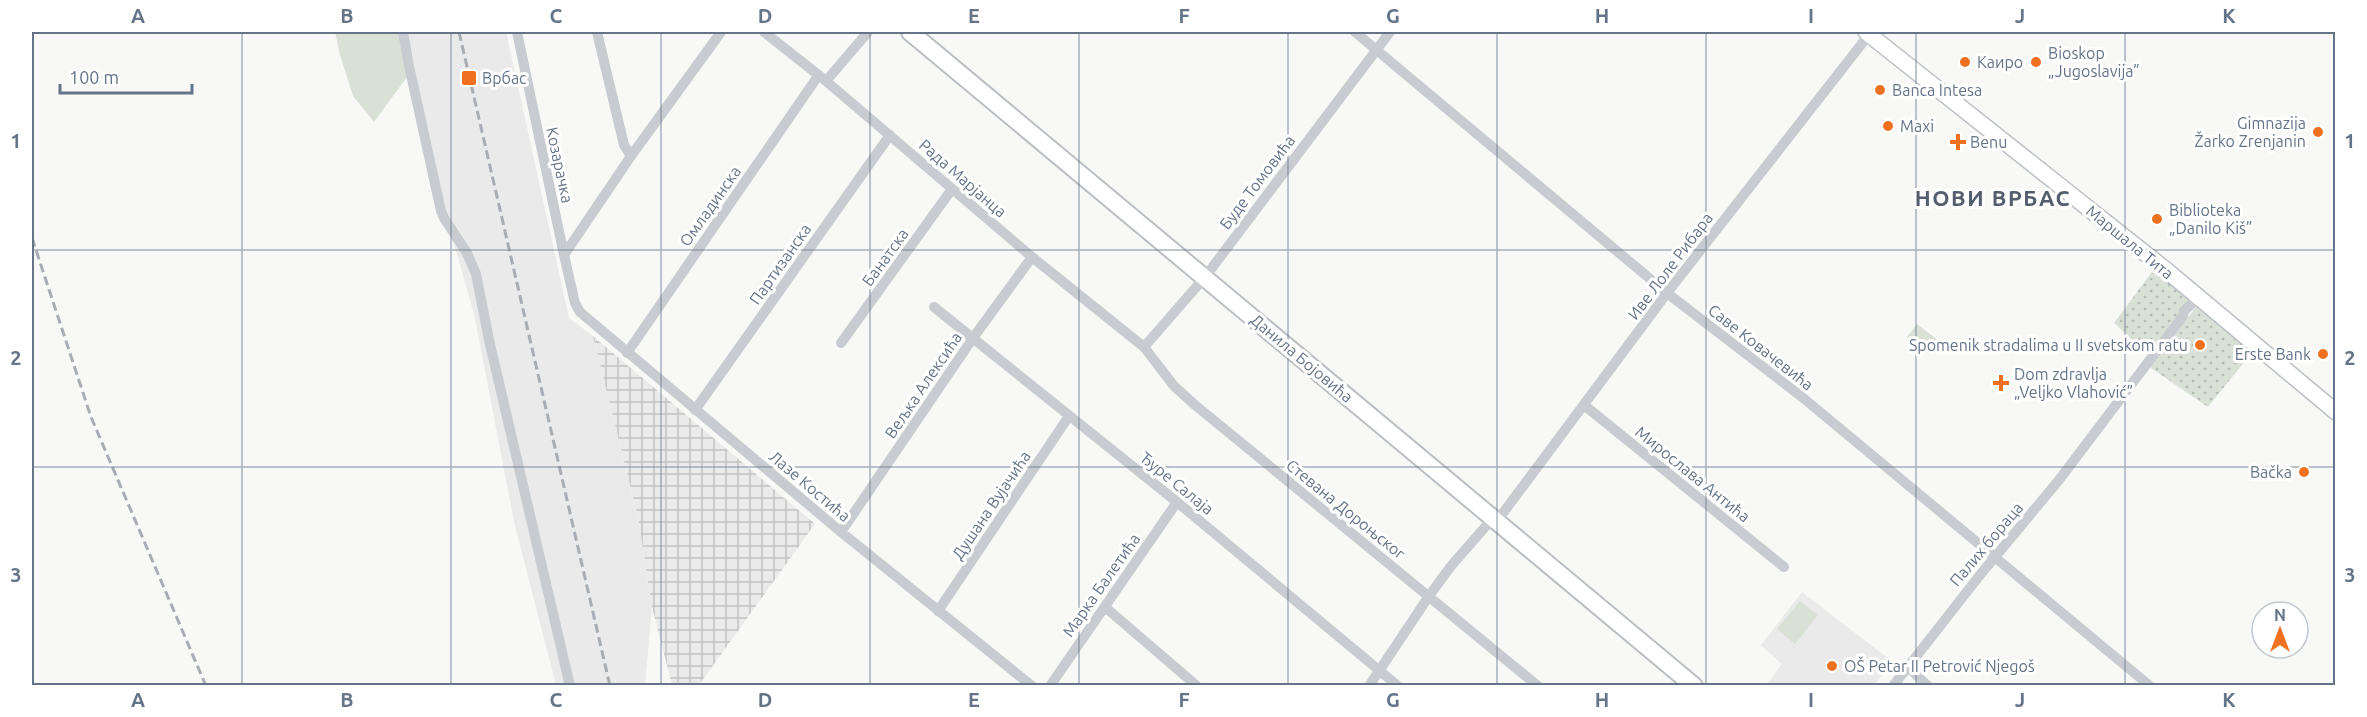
<svg xmlns="http://www.w3.org/2000/svg" width="2367" height="717" viewBox="0 0 2367 717" font-family="Ubuntu,sans-serif">
<style>
.built{fill:#e9eae9}
.industrial{fill:url(#industrial-grid)}
.grass{fill:#d9e1d7}
.park{fill:url(#park-dots)}
.lines{fill:none;stroke-linecap:round;stroke-linejoin:round}
.secondary-casing{stroke:#bdc0c6;stroke-width:18}
.primary-casing{stroke:#bbbec3;stroke-width:20}
.street{stroke:#c8cbcf;stroke-width:10}
.secondary{stroke:#fff;stroke-width:15}
.primary{stroke:#fff;stroke-width:16}
.rail{stroke:#a8adb4;stroke-width:3;stroke-dasharray:9 4.5;stroke-linecap:butt}
.grid{fill:none;stroke:#667489;stroke-width:1.5;stroke-opacity:0.55}
.poi-dot{fill:#ef7120;stroke:#fff;stroke-width:2}
.labels{text-anchor:middle;stroke-width:6;stroke-linejoin:round;paint-order:stroke}
.poi-label{font-size:16px;fill:#667489;stroke:#fff;text-anchor:start}
.street-label{font-size:16px;fill:#667489;stroke:#fff}
.district-label{font-size:22px;font-weight:bold;letter-spacing:1.5px;fill:#545e6d;stroke:#fff}
.neatline{fill:none;stroke:#667489;stroke-width:2}
.grid-label{font-size:20px;text-anchor:middle;font-weight:bold;fill:#667489}
</style>
<defs>
<pattern id="industrial-grid" width="8" height="8" patternUnits="userSpaceOnUse" patternTransform="scale(1.5)"><rect width="8" height="8" fill="#e9eae9"/><path d="M0 4h8M4 0v8" fill="none" stroke="#c1c2c3"/></pattern>
<pattern id="park-dots" width="8" height="8" patternUnits="userSpaceOnUse" patternTransform="scale(1.5)"><rect width="8" height="8" fill="#d9e1d7"/><path d="M2 2h.1M6 6h.1" fill="none" stroke="#b4bbb4" stroke-width="1.8" stroke-linecap="round"/></pattern>
</defs>
<rect width="100%" height="100%" fill="#f8f9f6"/>
<path class="built" d="M403,32H506L569,318L593,336L638,518L652,607L645,685H556L515,526L474,314L457,254L441,211Z
M1802,592L1893,662L1874,685H1766L1782,664L1761,645Z"/>
<path class="industrial" d="M593,336L815,524L699,685H672L652,607L638,517Z"/>
<path class="grass" d="M335,32H403L410,73L374,122L353,96L340,55Z
M1917,324L1939,341L1929,354L1907,337Z
M1800,601L1818,615L1795,644L1777,629Z"/>
<path class="park" d="M2154,269L2192,299L2148,354L2114,323Z
M2198,305L2254,350L2208,407L2148,366Z"/>
<g class="lines">
<g class="secondary-casing">
<path id="secondary" d="M1866,32L2166,270L2336,412"/>
</g>
<g class="primary-casing">
<path id="primary" d="M910,32L1694,686"/>
</g>
<path class="street" d="M403,32L409,66L441,211L444,218L467,253L476,274L489,340L570,686
M517,32L564,255L575,303L580,312L841,532L1032,686
M597,32L624,145L631,156
M764,32L826,81L1032,257L1144,347L1174,386L1195,405L1538,686
M1355,32L1667,293L1802,397L2150,686
M826,81L868,32
M564,255L631,156L721,32
M934,307L1177,502L1398,686
M841,343L952,189
M1144,347L1205,277L1390,32
M627,353L818,76
M1584,405L1784,567
M695,410L890,135
M1497,521L1667,293L1871,32
M841,532L973,338L1032,257
M1105,607L1197,686
M938,611L1069,416
M1907,666L1928,686
M1050,686L1177,502
M1369,686L1429,596L1451,566L1493,518
M1893,686L1980,575L2059,480L2183,316L2184,311L2198,298"/>
<use href="#secondary" class="secondary"/>
<use href="#primary" class="primary"/>
<path class="rail" d="M459,32L610,686
M32,238L91,417L206,686"/>
</g>
<path class="grid" d="M242,32V686M451,32V686M661,32V686M870,32V686M1079,32V686M1288,32V686M1497,32V686M1706,32V686M1916,32V686M2125,32V686M32,250H2336M32,467H2336"/>
<g class="poi-dot">
<circle cx="1965" cy="62" r="6"/>
<circle cx="2036" cy="62" r="6"/>
<rect x="461" y="70" width="16" height="16" rx="3"/>
<circle cx="1880" cy="90" r="6"/>
<circle cx="1888" cy="126" r="6"/>
<circle cx="2318" cy="132" r="6"/>
<path d="M1955 133h6v6h6v6h-6v6h-6v-6h-6v-6h6z"/>
<circle cx="2157" cy="219" r="6"/>
<circle cx="2200" cy="345" r="6"/>
<circle cx="2323" cy="354" r="6"/>
<path d="M1998 374h6v6h6v6h-6v6h-6v-6h-6v-6h6z"/>
<circle cx="2304" cy="472" r="6"/>
<circle cx="1832" cy="666" r="6"/>
</g>
<g class="labels">
<g class="poi-label">
<text x="2048" y="59">Bioskop<tspan x="2048" dy="18">„Jugoslavija”</tspan></text>
<text x="1977" y="68">Каиро</text>
<text x="482" y="84">Врбас</text>
<text x="1892" y="96">Banca Intesa</text>
<text x="2306" y="129" text-anchor="end">Gimnazija<tspan x="2306" dy="18">Žarko Zrenjanin</tspan></text>
<text x="1900" y="132">Maxi</text>
<text x="1970" y="148">Benu</text>
<text x="2169" y="216">Biblioteka<tspan x="2169" dy="18">„Danilo Kiš”</tspan></text>
<text x="2188" y="351" text-anchor="end">Spomenik stradalima u II svetskom ratu</text>
<text x="2311" y="360" text-anchor="end">Erste Bank</text>
<text x="2014" y="380">Dom zdravlja<tspan x="2014" dy="18">„Veljko Vlahović”</tspan></text>
<text x="2292" y="478" text-anchor="end">Bačka</text>
<text x="1844" y="672">OŠ Petar II Petrović Njegoš</text>
</g>
<g class="street-label">
<text transform="translate(560 165) rotate(78)" y="6">Козарачка</text>
<text transform="translate(963 178) rotate(41)" y="6">Рада Марјанца</text>
<text transform="translate(1257 182) rotate(-53)" y="6">Буде Томовића</text>
<text transform="translate(710 206) rotate(-55)" y="6">Омладинска</text>
<text transform="translate(2130 242) rotate(39)" y="6">Маршала Тита</text>
<text transform="translate(885 257) rotate(-54)" y="6">Банатска</text>
<text transform="translate(780 264) rotate(-55)" y="6">Партизанска</text>
<text transform="translate(1670 266) rotate(-53)" y="6">Иве Лоле Рибара</text>
<text transform="translate(1761 347) rotate(38)" y="6">Саве Ковачевића</text>
<text transform="translate(1302 358) rotate(40)" y="6">Данила Бојовића</text>
<text transform="translate(923 385) rotate(-56)" y="6">Вељка Алексића</text>
<text transform="translate(1693 474) rotate(39)" y="6">Мирослава Антића</text>
<text transform="translate(1177 483) rotate(39)" y="6">Ђуре Салаја</text>
<text transform="translate(810 486) rotate(40)" y="6">Лазе Костића</text>
<text transform="translate(991 505) rotate(-56)" y="6">Душана Вујачића</text>
<text transform="translate(1346 509) rotate(39)" y="6">Стевана Дороњског</text>
<text transform="translate(1986 544) rotate(-50)" y="6">Палих бораца</text>
<text transform="translate(1101 585) rotate(-55)" y="6">Марка Балетића</text>
</g>
<g class="district-label">
<text x="1993" y="206">НОВИ ВРБАС</text>
</g>
</g>
<rect width="2367" height="717" fill="none" stroke="#ffffff" stroke-width="66"/>
<g transform="translate(2280 630)"><circle r="28" fill="#ffffff" stroke="#c2c7d0" stroke-width="1.5"/>
<path d="M0-4.5L10 22L0 15L-10 22Z" fill="#ef7120"/>
<text y="-9" font-size="16" font-weight="bold" text-anchor="middle" fill="#667489">N</text>
</g>
<path d="M60 84v9h132v-9" fill="none" stroke="#667489" stroke-width="3"/>
<text x="69" y="84" font-size="18" fill="#667489" stroke="#ffffff" stroke-width="4.5" paint-order="stroke">100 m</text>
<rect x="33" y="33" width="2301" height="651" class="neatline"/>
<g class="grid-label">
<text x="138" y="23">A</text>
<text x="347" y="23">B</text>
<text x="556" y="23">C</text>
<text x="765" y="23">D</text>
<text x="974" y="23">E</text>
<text x="1184" y="23">F</text>
<text x="1393" y="23">G</text>
<text x="1602" y="23">H</text>
<text x="1811" y="23">I</text>
<text x="2020" y="23">J</text>
<text x="2229" y="23">K</text>
<text x="16" y="148">1</text>
<text x="2350" y="148">1</text>
<text x="16" y="365">2</text>
<text x="2350" y="365">2</text>
<text x="16" y="582">3</text>
<text x="2350" y="582">3</text>
<text x="138" y="707">A</text>
<text x="347" y="707">B</text>
<text x="556" y="707">C</text>
<text x="765" y="707">D</text>
<text x="974" y="707">E</text>
<text x="1184" y="707">F</text>
<text x="1393" y="707">G</text>
<text x="1602" y="707">H</text>
<text x="1811" y="707">I</text>
<text x="2020" y="707">J</text>
<text x="2229" y="707">K</text>
</g>
</svg>
